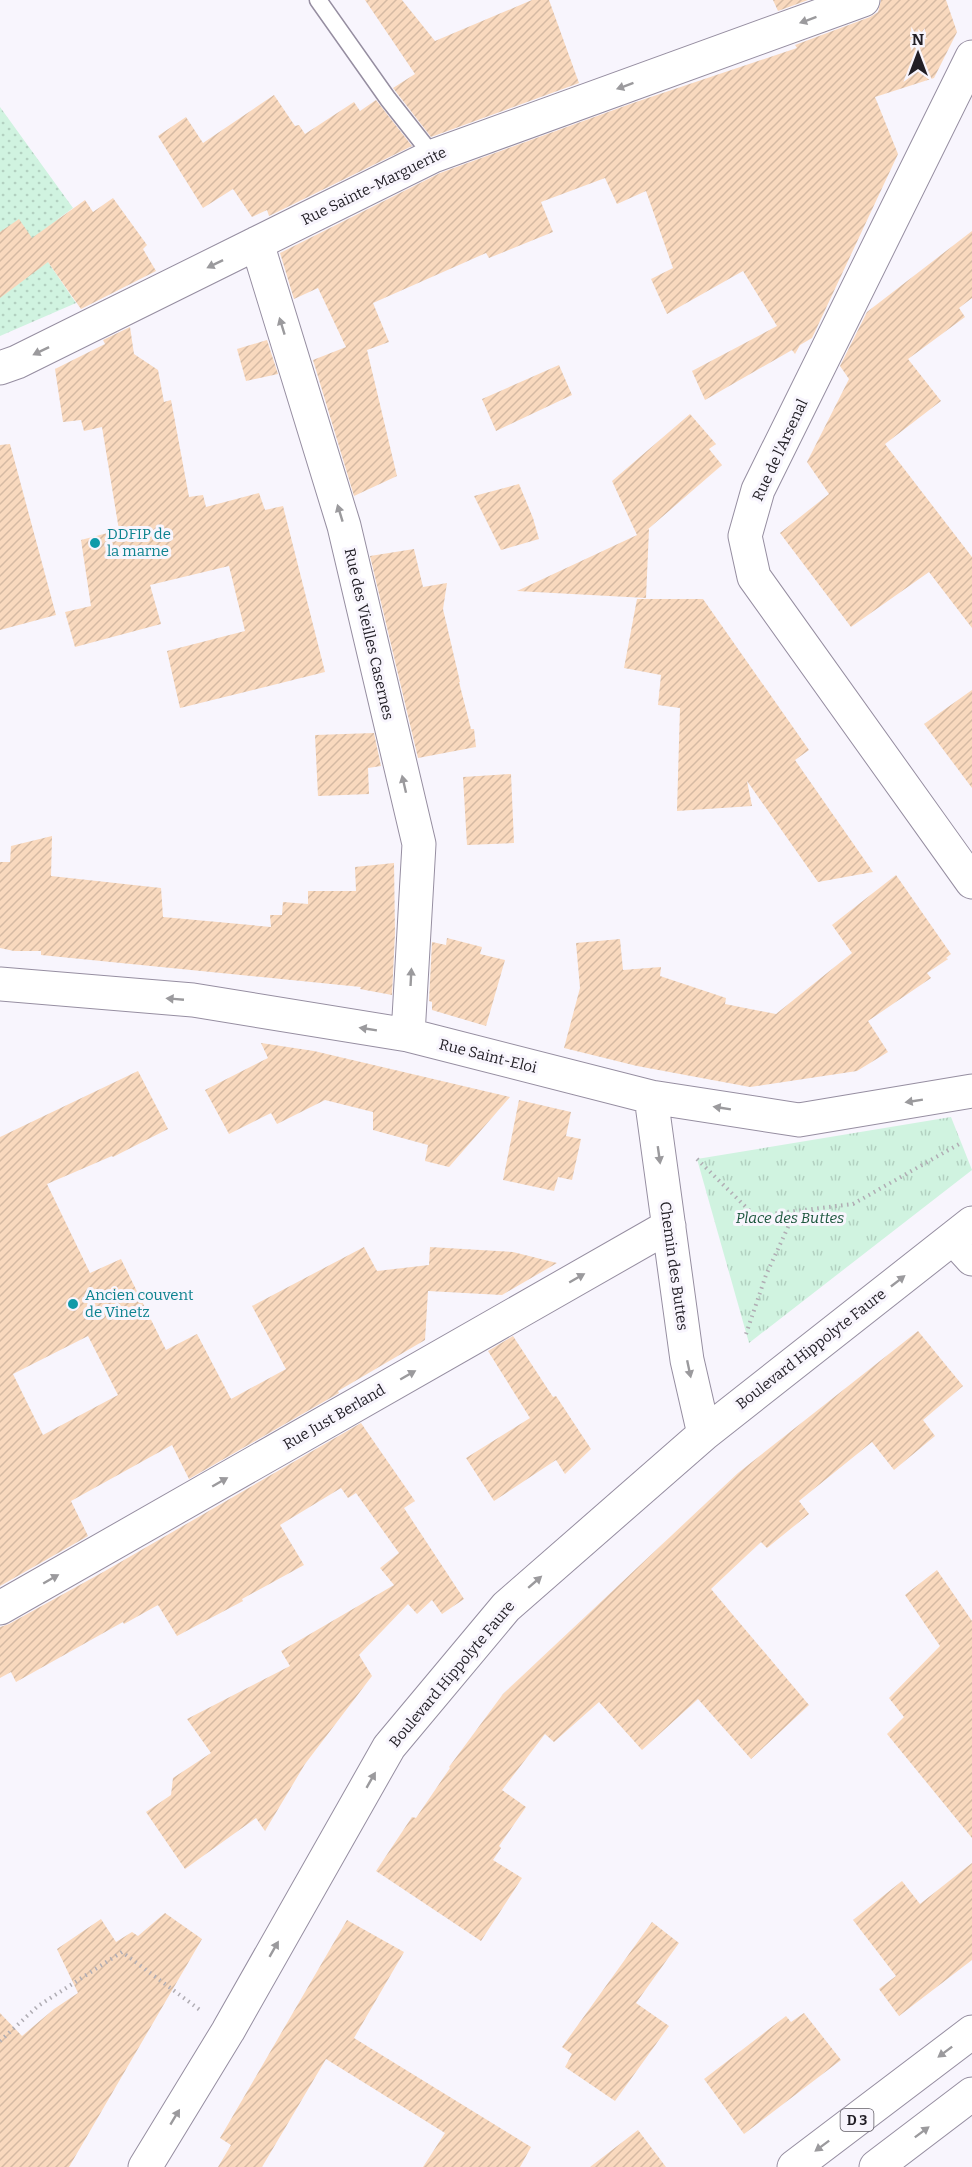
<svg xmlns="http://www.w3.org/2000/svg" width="972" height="2167" viewBox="0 0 972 2167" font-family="Bitter,serif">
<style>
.grass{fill:url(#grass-dots)}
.park{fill:url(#park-tufts)}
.building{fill:url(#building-hatch);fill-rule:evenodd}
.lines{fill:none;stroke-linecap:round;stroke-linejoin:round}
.service-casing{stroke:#968ea1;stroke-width:19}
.minor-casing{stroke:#968ea1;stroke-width:35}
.primary-casing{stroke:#968ea1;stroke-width:35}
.path{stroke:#b0adb4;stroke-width:4;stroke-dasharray:1.5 4.5;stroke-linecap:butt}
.service{stroke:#fff;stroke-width:16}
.minor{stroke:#fff;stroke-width:33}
.primary{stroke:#fff;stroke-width:33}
.oneway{fill:#9b9a9d}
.culture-dot{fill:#0f9aa8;stroke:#f8f5fd;stroke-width:2}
.labels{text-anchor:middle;stroke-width:6;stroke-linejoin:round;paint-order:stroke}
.shield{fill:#f8f5fd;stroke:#625e66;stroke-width:1.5}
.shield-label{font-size:14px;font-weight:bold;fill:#211e25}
.street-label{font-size:15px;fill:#211e25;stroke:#f8f5fd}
.culture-label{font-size:15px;fill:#0d838f;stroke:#f8f5fd;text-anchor:start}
.park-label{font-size:15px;font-style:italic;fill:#1c563d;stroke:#f8f5fd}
</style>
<defs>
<pattern id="grass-dots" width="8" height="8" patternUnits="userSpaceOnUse" patternTransform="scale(1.5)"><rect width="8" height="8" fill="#d0f3e0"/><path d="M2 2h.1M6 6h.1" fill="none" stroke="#b2d0c0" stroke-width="1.8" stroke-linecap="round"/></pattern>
<pattern id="park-tufts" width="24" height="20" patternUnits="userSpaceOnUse" patternTransform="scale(1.5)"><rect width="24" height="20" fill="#d0f3e0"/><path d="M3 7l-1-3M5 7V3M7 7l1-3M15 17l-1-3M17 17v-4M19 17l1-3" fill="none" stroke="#b2d0c0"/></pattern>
<pattern id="building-hatch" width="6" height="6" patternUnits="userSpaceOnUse" patternTransform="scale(1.5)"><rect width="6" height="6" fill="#f9d9be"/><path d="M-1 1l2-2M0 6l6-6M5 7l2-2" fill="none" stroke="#d5baa3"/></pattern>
</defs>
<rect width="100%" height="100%" fill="#f8f5fd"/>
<path class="grass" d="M0,107L73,208L58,219L48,262L76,303L0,336Z"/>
<path class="park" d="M951,1117L972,1170L749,1343L697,1159Z"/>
<path class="building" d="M365,0H402L435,41L532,0H549L579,83L431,137L393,88L415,74Z
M773,0H808L778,11Z
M881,0H946L957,32L934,78L875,97L898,154L812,338L800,345L795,354L792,350L705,400L692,371L777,326L743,271L667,314L651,279L673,268L646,191L617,204L605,178L541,202L553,232L489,258L486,253L373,303L389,342L367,350L397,476L354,496L313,360L346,347L318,288L294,299L280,253L440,173L633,103L797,48L795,45L870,17L878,12Z
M274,95L295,126L299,125L305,134L354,102L360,111L376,100L412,146L269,216L267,210L252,217L233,189L203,208L158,136L186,117L203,143Z
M113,198L147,245L143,249L156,271L81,309L48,262L0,298V232L19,219L32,238L85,200L93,212Z
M972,231V298L959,308L965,317L908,359L941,401L885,444L972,557V628L929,572L851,627L780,533L829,494L807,462L849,379L840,366L867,312Z
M130,327L134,354L158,370L164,402L171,400L189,497L203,495L206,507L259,493L265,510L283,506L325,672L180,708L167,651L245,631L229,566L150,585L161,624L75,647L65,612L91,606L81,540L119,530L102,427L84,431L81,420L63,422L55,369L105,344L103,340Z
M267,340L278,374L246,381L237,349Z
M559,365L572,395L496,431L482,399Z
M690,414L716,444L709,449L722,465L647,530L649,529L646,598L517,591L637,535L612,481Z
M10,444L56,615L0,630V445Z
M519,484L533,518L539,539L501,550L474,496Z
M414,549L423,587L447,583L443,609L460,682H459L471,729H474L476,747L418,758L370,556Z
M637,599H703L809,750L795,760L873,872L818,882L747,781L752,806L677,811L680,708L658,705L661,675L624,668Z
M972,690V788L924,724Z
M374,733L381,766L368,768L369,794L318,796L315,735Z
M511,774L514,843L467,845L463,777Z
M52,836L51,876L161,888L163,917L271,927L270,915H282L283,902L308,904V891H356L355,867L394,863L395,933L392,995L360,989L361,987L41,955V951H14L0,948V862H10L11,846Z
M896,875L951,954L946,958L948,959L927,973L931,978L868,1021L888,1052L857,1071L750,1087L637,1066L564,1048L580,988L576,943L620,939L623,970L661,967L660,976L726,998L725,1004L776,1014L852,953L832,925Z
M447,938L482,947L480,954L505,960L486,1026L432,1010V1002L429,1001L432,942L446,945Z
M261,1043L314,1051L510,1097L449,1167L425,1161L428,1145L373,1130V1112L325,1100L277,1124L271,1113L229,1134L205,1090L268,1058Z
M138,1071L168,1129L113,1157L112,1156L47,1184L90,1273L121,1259L166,1350L197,1334L231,1399L286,1369L252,1306L364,1247L377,1271L429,1265L430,1247L513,1252L557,1263L502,1295L428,1291L425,1340L338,1391L339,1393L189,1479L172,1445L71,1501L88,1536L0,1586V1137ZM88,1336L118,1395L43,1435L13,1374Z
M519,1100L571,1112L566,1136L581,1139L572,1180L558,1177L554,1191L503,1180Z
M918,1331L963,1386L923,1420L935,1436L894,1470L872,1442L799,1501L809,1514L767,1548L761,1542L711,1589L809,1705L751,1759L698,1699L642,1750L599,1702L554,1742L545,1734L502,1790L526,1807L499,1846L501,1848L493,1860L522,1878L481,1941L376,1871L412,1817L416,1818L450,1768L449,1767L503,1694L738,1473Z
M513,1336L553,1397L556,1396L591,1449L565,1474L556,1460L494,1501L466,1458L530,1418L488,1351Z
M361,1423L415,1501L404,1508L464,1599L442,1614L432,1600L417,1614L408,1604L359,1655L372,1676L305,1764L265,1831L256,1818L185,1869L146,1812L171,1795L173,1778L211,1753L187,1719L290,1666L281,1651L394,1585L380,1568L399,1553L356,1493L348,1498L341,1488L280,1525L304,1565L242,1599L243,1601L177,1636L158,1605L124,1624L123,1622L16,1682L11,1672L0,1678V1627L9,1624L105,1571Z
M937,1570L972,1621V1838L887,1734L904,1717L889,1698L940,1646L905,1595Z
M972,1863V1960L899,2016L879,1989L896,1976L853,1920L902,1881L920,1904Z
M165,1913L202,1939L69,2167H0V2013L22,2036L54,2009L78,1993L57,1949L101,1919L116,1942L132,1932L138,1936Z
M347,1920L404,1952L354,2038L531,2147L520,2167H423L445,2133L326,2059L262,2167H218L231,2145L220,2138Z
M652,1922L679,1943L636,2003L669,2026L615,2101L565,2067L572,2054L562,2047Z
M804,2013L841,2060L744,2134L704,2079L786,2016L791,2022Z
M638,2130L666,2167H590Z"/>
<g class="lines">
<g class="service-casing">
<path id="service" d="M318,0L388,99L433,156"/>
</g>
<g class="minor-casing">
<path id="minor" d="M972,57L758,490L745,536L754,577L972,882
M257,243L344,526L419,844L408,1035
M0,368L17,362L433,156L863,0
M0,984L193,1000L408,1035L651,1097L799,1120L972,1091
M651,1097L687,1360L704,1434
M953,1238L972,1259
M0,1608L669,1226
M145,2167L228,2031L389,1747L506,1607L704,1434L972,1223"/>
</g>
<g class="primary-casing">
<path id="primary" d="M794,2167L972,2032
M876,2167L972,2094"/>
</g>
<path class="path" d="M697,1159L755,1216L853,1204L961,1143
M746,1334L766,1275L789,1225L817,1209
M0,2041L38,2006L122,1952L200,2010"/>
<use href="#service" class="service"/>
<use href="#minor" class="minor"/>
<use href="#primary" class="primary"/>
</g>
<defs><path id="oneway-solid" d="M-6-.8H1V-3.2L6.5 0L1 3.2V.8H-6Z" transform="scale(1.5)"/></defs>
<g class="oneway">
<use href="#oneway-solid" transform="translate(808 20) rotate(160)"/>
<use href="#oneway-solid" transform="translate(625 86) rotate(160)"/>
<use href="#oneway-solid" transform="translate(215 264) rotate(154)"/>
<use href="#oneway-solid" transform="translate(282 326) rotate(-107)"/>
<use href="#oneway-solid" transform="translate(41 351) rotate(154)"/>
<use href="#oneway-solid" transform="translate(340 513) rotate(-107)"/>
<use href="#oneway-solid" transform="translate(404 784) rotate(-103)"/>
<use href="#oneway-solid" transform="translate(411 977) rotate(-87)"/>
<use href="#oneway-solid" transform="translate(175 999) rotate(-175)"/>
<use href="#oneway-solid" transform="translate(368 1029) rotate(-171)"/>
<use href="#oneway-solid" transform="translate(914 1101) rotate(171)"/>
<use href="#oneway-solid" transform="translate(722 1108) rotate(-171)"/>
<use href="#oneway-solid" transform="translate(659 1155) rotate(82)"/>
<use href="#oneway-solid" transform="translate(577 1278) rotate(-30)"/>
<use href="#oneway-solid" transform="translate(898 1281) rotate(-38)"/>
<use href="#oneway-solid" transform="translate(689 1369) rotate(78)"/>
<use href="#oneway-solid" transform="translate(408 1375) rotate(-30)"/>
<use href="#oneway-solid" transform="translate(220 1482) rotate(-30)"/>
<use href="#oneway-solid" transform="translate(51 1579) rotate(-30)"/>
<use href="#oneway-solid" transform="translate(535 1582) rotate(-41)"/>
<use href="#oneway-solid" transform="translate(371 1780) rotate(-60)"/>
<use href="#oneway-solid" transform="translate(274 1949) rotate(-60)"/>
<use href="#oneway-solid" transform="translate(945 2052) rotate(143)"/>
<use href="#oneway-solid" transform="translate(175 2117) rotate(-59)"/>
<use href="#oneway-solid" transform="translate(922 2132) rotate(-37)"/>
<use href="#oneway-solid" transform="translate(822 2146) rotate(143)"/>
</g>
<g class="culture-dot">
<circle cx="95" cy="543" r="6"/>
<circle cx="73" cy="1304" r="6"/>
</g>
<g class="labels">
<rect class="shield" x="840.5" y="2109" width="33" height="22" rx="4.5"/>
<g class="shield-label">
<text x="857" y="2125">D 3</text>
</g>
<g class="street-label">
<text transform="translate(374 186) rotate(-26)" y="5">Rue Sainte-Marguerite</text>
<text transform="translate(780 450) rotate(-65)" y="5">Rue de l'Arsenal</text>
<text transform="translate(369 634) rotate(77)" y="5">Rue des Vieilles Casernes</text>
<text transform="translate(488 1056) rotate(14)" y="5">Rue Saint-Eloi</text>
<text transform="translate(674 1266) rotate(82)" y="5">Chemin des Buttes</text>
<text transform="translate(811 1349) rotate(-38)" y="5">Boulevard Hippolyte Faure</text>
<text transform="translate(334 1417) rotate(-30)" y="5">Rue Just Berland</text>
<text transform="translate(452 1674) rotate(-50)" y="5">Boulevard Hippolyte Faure</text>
</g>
<g class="culture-label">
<text x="107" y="539">DDFIP de<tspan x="107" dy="17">la marne</tspan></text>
<text x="85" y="1300">Ancien couvent<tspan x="85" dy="17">de Vinetz</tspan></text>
</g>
<g class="park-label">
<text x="790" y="1223">Place des Buttes</text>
</g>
</g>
<g transform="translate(918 54)" stroke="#f8f5fd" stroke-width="4.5" paint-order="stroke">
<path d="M0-4.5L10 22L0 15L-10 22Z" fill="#211e25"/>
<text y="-9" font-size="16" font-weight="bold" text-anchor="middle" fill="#211e25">N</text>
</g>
</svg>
